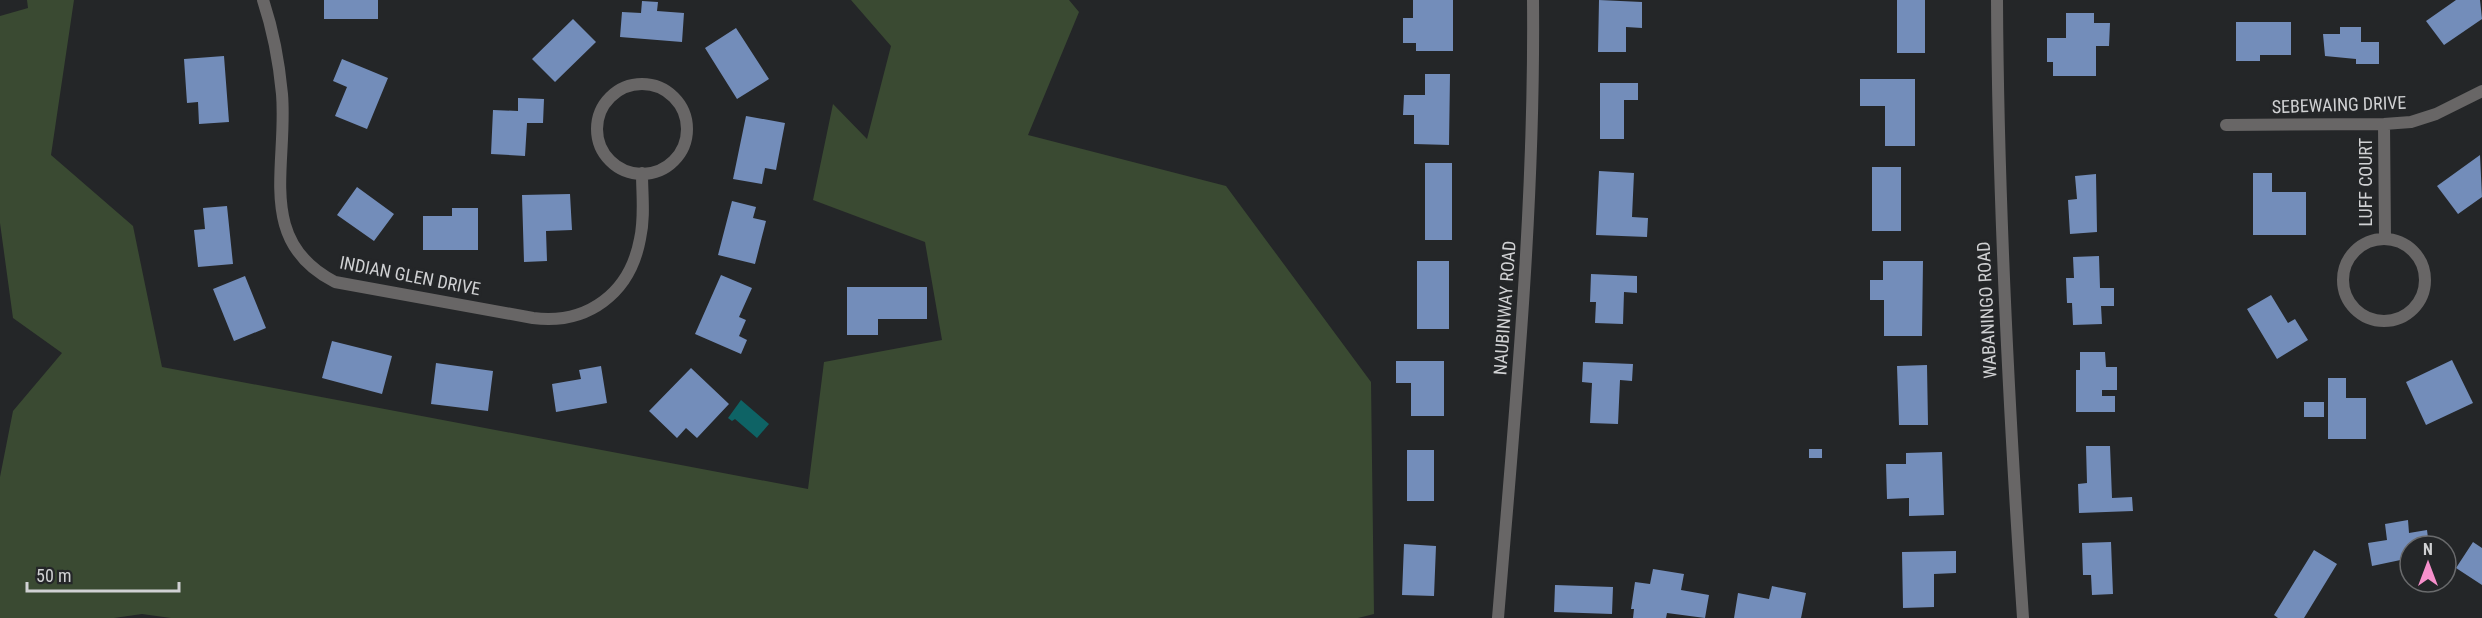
<svg xmlns="http://www.w3.org/2000/svg" width="2482" height="618" viewBox="0 0 2482 618" font-family="'Roboto Condensed',sans-serif">
<style>
.green{fill:#3a4a32}
.water{fill:#0e6365}
.building{fill:#738dba}
.lines{fill:none;stroke-linecap:round;stroke-linejoin:round}
.street{stroke:#686666;stroke-width:12}
.labels{text-anchor:middle;stroke-width:6;stroke-linejoin:round;paint-order:stroke}
.street-label{font-size:18px;fill:#d0d1d3;stroke:#242628}
</style>
<rect width="100%" height="100%" fill="#242628"/>
<path class="green" d="M27,0H74L51,155L133,226L162,367L808,489L824,362L942,340L925,242L813,200L833,104L867,139L891,46L851,0H1069L1079,12L1028,135L1226,186L1371,382L1374,614L1358,618H171L142,614L114,618H0V477L13,411L62,353L13,318L0,223V16L28,8Z"/>
<path class="water" d="M741,400L769,424L757,438L735,419L732,421L728,418Z"/>
<path class="building" d="M324,0H378V19H324Z
M1413,0H1453V51H1416V43H1403V18H1413Z
M1599,0L1642,2V28L1626,27V52H1598Z
M1897,0H1925V53H1897Z
M2456,0H2480L2482,19L2444,45L2426,21Z
M642,1L658,2L657,11L684,13L682,42L620,37L622,12L641,13Z
M2066,13H2094V23H2110L2109,46H2096V76H2053V62H2047V38H2066Z
M573,19L596,42L555,82L532,59Z
M2236,22H2291V55H2260V61H2236Z
M2340,27H2361V42H2379V64H2356V59L2325,56L2323,34H2340Z
M736,28L769,79L737,99L705,48Z
M224,56L229,122L199,124L198,102L187,103L184,59Z
M342,59L388,78L367,129L335,116L347,87L333,81Z
M1425,74H1450L1449,145L1414,144V115H1403L1404,95H1425Z
M1860,79H1915V146H1885V106H1860Z
M1600,83H1638V100H1624V139H1600Z
M518,98L544,99L543,123H527L525,156L491,154L493,110L518,111Z
M746,116L785,123L776,170L765,168L762,184L733,179Z
M2480,155L2482,197L2458,214L2437,186Z
M1425,163H1452V240H1425Z
M1872,167H1901V231H1872Z
M1599,171L1634,173L1632,217L1648,218L1647,237L1596,235Z
M2253,173H2272V192H2306V235H2253Z
M2096,174L2097,232L2070,234L2068,200L2077,199L2075,176Z
M357,187L394,214L374,241L337,215Z
M570,194L572,230L546,231L547,261L524,262L522,195Z
M732,201L756,207L753,218L766,221L755,264L718,255Z
M227,206L233,264L198,267L194,230L205,229L203,208Z
M452,208H478V250H423V216H452Z
M2099,256L2100,288H2114V306H2101L2102,324L2073,325L2072,303H2067L2066,278H2074L2073,257Z
M1417,261H1449V329H1417Z
M1883,261H1923L1922,336H1884V300H1870V280H1883Z
M1591,274L1637,276V293L1624,292L1623,324L1595,323L1596,302H1590Z
M721,275L752,288L739,317L746,320L739,336L747,340L741,354L695,334Z
M245,276L266,328L234,341L213,289Z
M847,287H927V319H878V335H847Z
M2271,295L2288,323L2295,319L2308,340L2277,359L2247,309Z
M332,341L392,356L382,394L322,378Z
M2080,352H2105L2106,367H2117V390H2102V396H2115V412H2076V370H2080Z
M2452,360L2473,403L2426,425L2406,382Z
M1396,361H1444V416H1411V383H1396Z
M1583,362L1633,364L1632,381L1620,380L1618,424L1590,423L1592,383L1582,382Z
M436,363L493,371L488,411L431,404Z
M1927,365L1928,425H1899L1897,366Z
M601,366L607,403L556,412L552,384L581,379L579,370Z
M691,368L729,404L697,438L686,428L677,438L649,411Z
M2328,378H2346V398H2366V439H2328Z
M2304,402H2324V417H2304Z
M2086,446H2110L2112,498L2132,497L2133,511L2079,513L2078,484L2087,483Z
M1809,449H1822V458H1809Z
M1407,450H1434V501H1407Z
M1942,452L1944,515L1909,516V498L1887,499L1886,464H1906V453Z
M2408,520L2409,533L2427,530L2429,546H2410V558L2372,566L2368,543L2387,540L2385,524Z
M2111,542L2113,594L2092,595L2091,575H2083L2082,543Z
M2473,542L2482,548V585L2456,568Z
M1404,544L1436,546L1434,596L1402,595Z
M2314,550L2337,564L2304,618H2278L2274,615Z
M1956,551V573L1934,574V607L1903,608L1902,552Z
M1653,569L1684,574L1681,590L1709,595L1705,618L1667,613L1666,618H1633L1634,609H1631L1635,582L1650,584Z
M1555,585L1613,587L1612,614L1554,612Z
M1772,586L1806,593L1801,618H1734L1738,593L1769,599Z"/>
<g class="lines">
<path class="street" d="M263,0C273,30 279,62 282,94C288,166 255,241 335,282L533,318C588,325 630,293 640,239C645,217 642,195 642,173
M1997,0C1998,206 2009,412 2023,618
M597 129a45 45 0 1 1 90 0a45 45 0 1 1-90 0Z
M2384,124L2385,239
M2226,125L2384,124L2411,122L2436,114L2482,91
M2343 280a41 41 0 1 1 82 0a41 41 0 1 1-82 0Z
M1498,618C1515,412 1535,207 1533,0"/>
</g>
<g class="labels">
<g class="street-label">
<text transform="translate(2339 105) rotate(-2)" y="6">SEBEWAING DRIVE</text>
<text transform="translate(2366 182) rotate(-90)" y="6">LUFF COURT</text>
<text transform="translate(410 276) rotate(11)" y="6">INDIAN GLEN DRIVE</text>
<text transform="translate(1505 308) rotate(-86)" y="6">NAUBINWAY ROAD</text>
<text transform="translate(1987 310) rotate(-93)" y="6">WABANINGO ROAD</text>
</g>
</g>
<g transform="translate(2428 564)"><circle r="28" fill="#242628" stroke="#696a6c" stroke-width="1.5"/>
<path d="M0-4.5L10 22L0 15L-10 22Z" fill="#f890cc"/>
<text y="-9" font-size="16" font-weight="bold" text-anchor="middle" fill="#d0d1d3">N</text>
</g>
<path d="M27 582v9h152v-9" fill="none" stroke="#d0d1d3" stroke-width="3"/>
<text x="36" y="582" font-size="18" fill="#d0d1d3" stroke="#242628" stroke-width="4.5" paint-order="stroke">50 m</text>
</svg>
